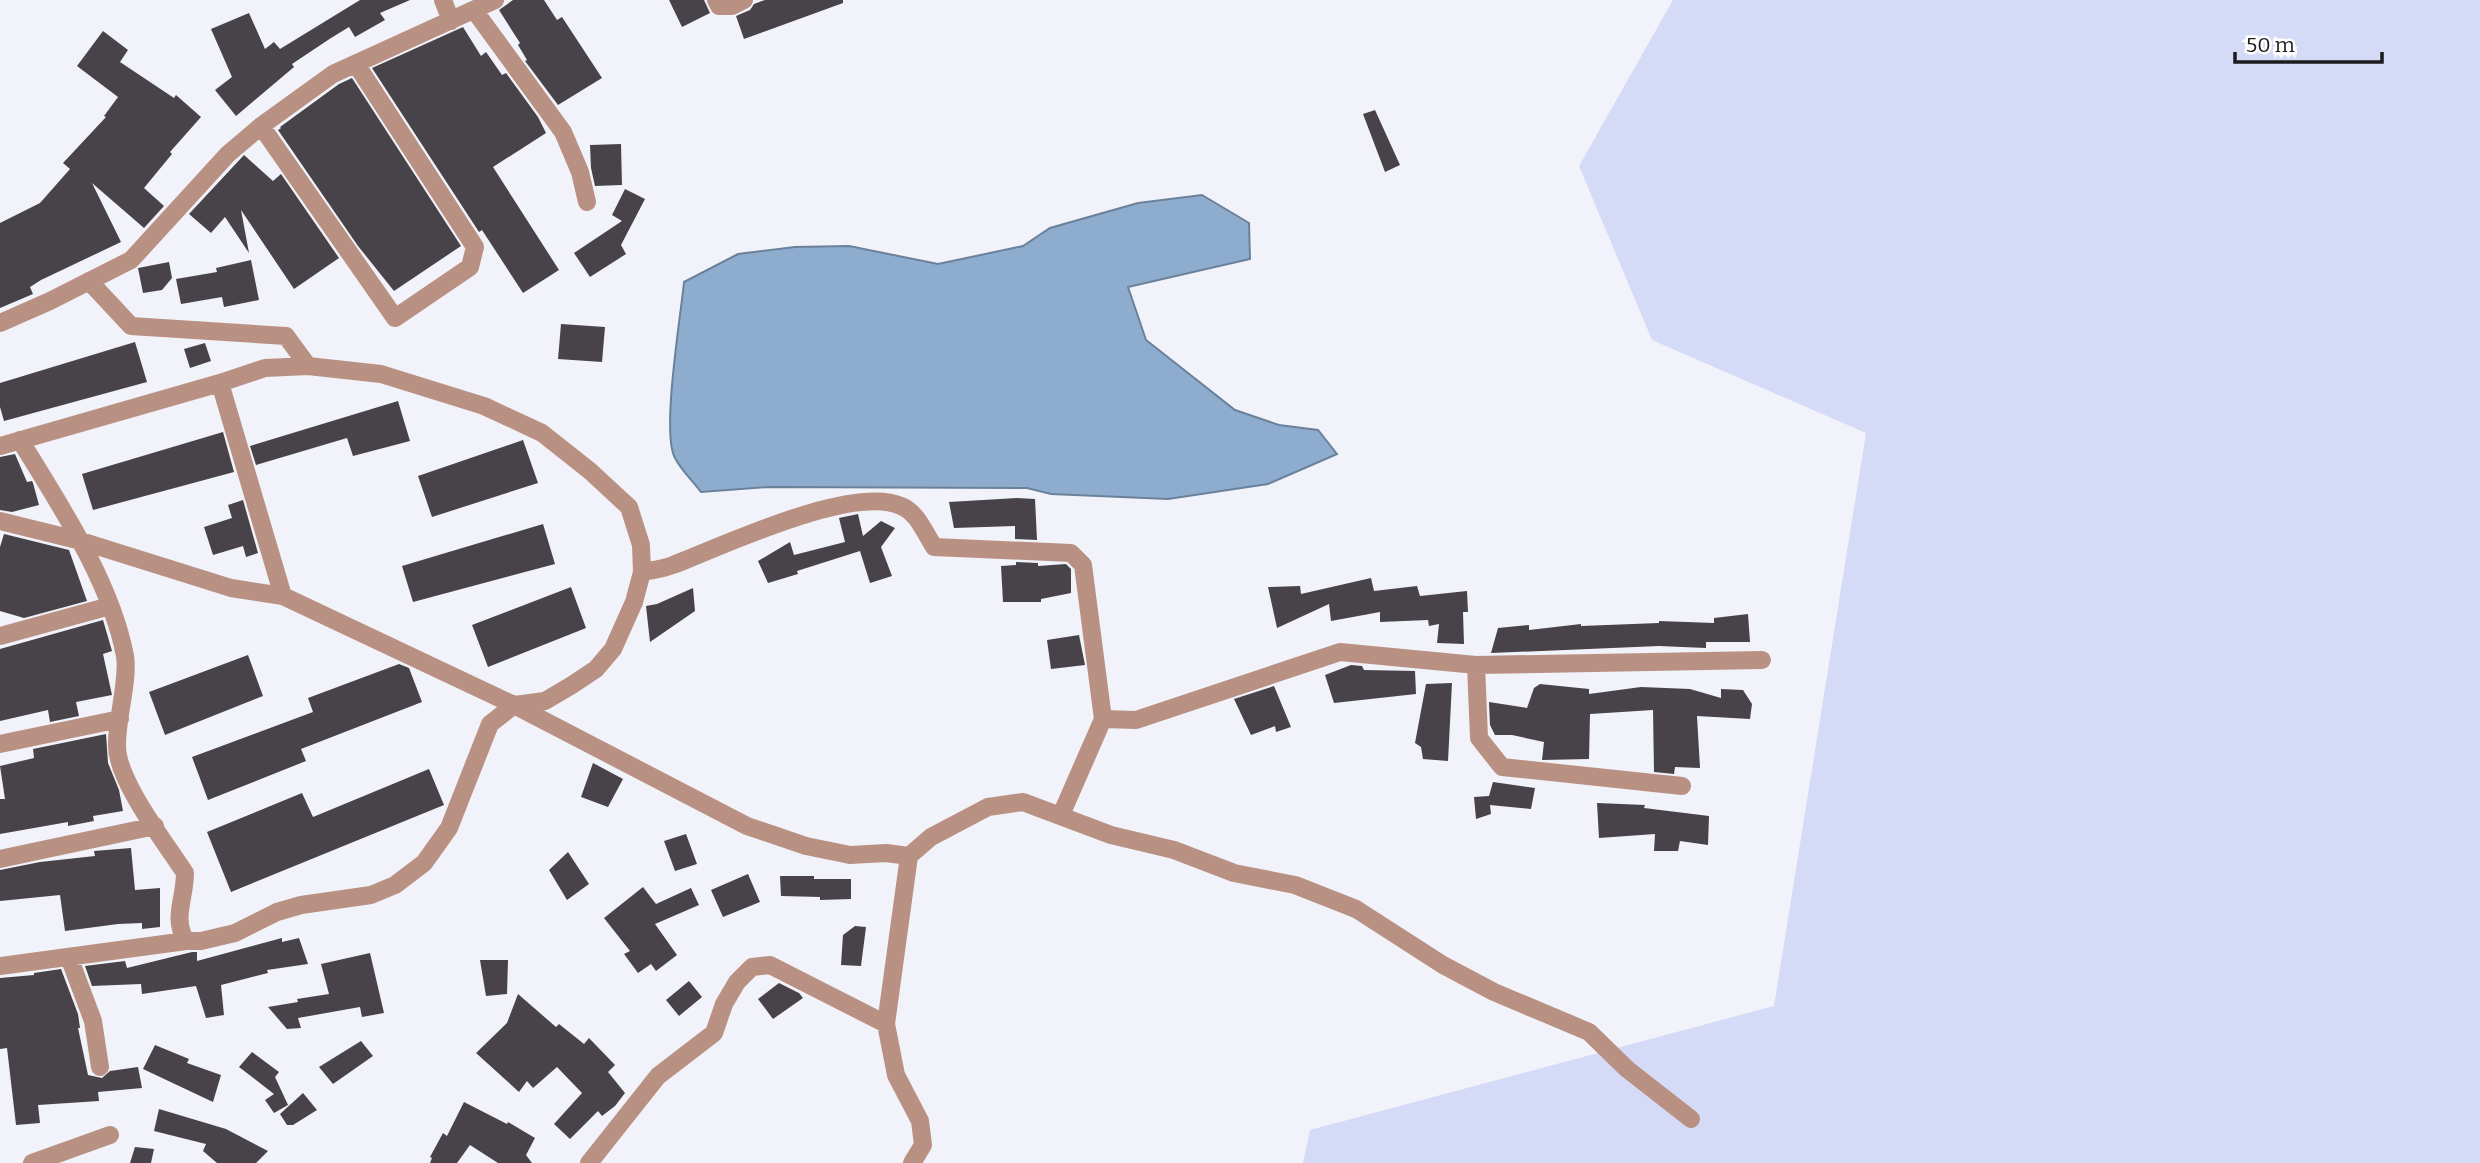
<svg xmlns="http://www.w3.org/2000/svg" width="2480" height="1163" viewBox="0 0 2480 1163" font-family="Bitter,serif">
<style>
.green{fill:#d5dbf7}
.water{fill:#8eadce;stroke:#6b8199;stroke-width:2}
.building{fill:#484348}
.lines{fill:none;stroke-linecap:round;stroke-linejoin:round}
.street{stroke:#b99182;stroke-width:18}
</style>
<rect width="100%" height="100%" fill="#f1f2fa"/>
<path class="green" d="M1673,0H2480V1163H1303L1310,1130L1774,1006L1866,433L1652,340L1579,166Z"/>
<path class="water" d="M1202,195L1249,223L1250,259L1128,287L1146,340L1235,410L1279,425L1318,430L1337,454L1268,484L1168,499L1051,494L1027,488L769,487L701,492C693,481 681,470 675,458C661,433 681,315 684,282L738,254L795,247L849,246L938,264L1023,246L1050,228L1138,203Z"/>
<path class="building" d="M360,0H410L380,13L385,20L355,37L349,27L331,38L292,64L294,67L236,116L215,90L232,77L211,29L249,13L265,49L274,42L280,49Z
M513,0H544L557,20L562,17L602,78L558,105L525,61L527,60L518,45L520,43L499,10Z
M669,0H704L710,13L682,27Z
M765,0H843V3L744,39L736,16L750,10L754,4Z
M463,27L481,56L486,52L502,75L506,73L538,117L546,133L493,167L559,270L523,293L482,230L479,232L372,68Z
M103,31L128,50L120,62L174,98L176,95L201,117L170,152L172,154L144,188L164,206L144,228L92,183L121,242L41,280L30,287L33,294L0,308V223L40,203L70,169L63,163L106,117L104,116L118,97L77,66Z
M352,78L461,246L394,291L358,246L278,130L281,128L280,127L339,84Z
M1375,110L1400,165L1385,172L1363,114Z
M621,144L622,185L595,186L591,168L590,145Z
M244,155L273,181L281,174L339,258L294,289L241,210L249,253L225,217L211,233L189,214Z
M625,189L645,199L621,245L626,254L590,277L574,253L622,221L612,215Z
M251,260L259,300L224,307L222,297L181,304L176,279L217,272L216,268Z
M169,262L172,278L162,290L143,293L138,268Z
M561,324L605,327L602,362L558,359Z
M135,342L147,382L4,421L0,407V383Z
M205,343L211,361L190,368L184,349Z
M398,401L410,441L353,456L347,438L256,465L250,446Z
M223,432L234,472L93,510L82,474Z
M523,440L538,483L432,517L418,476Z
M15,454L27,482L32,481L33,483L39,505L12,512L0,510V457Z
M1017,498L1035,499L1037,540L1015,539V526L954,528L949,502Z
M243,500L258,553L246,557L243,546L213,555L204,527L232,518L228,505Z
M858,514L863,536L881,521L895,528L881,547L892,576L870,583L860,551L797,571L798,574L768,583L758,561L790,542L794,555L845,542L839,518Z
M543,524L555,564L413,602L402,566Z
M4,534L69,550L87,601L24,618L0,611V547Z
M1016,562L1038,563V566L1066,564L1071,569V593L1041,599V602H1003L1001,566L1016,565Z
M1371,578L1374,591L1417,586L1420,596L1467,591L1468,612H1463L1464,644L1437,643L1439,624L1429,626L1428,620L1380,622V612L1331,621L1329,604L1277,628L1268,587L1300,586L1301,594Z
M571,587L586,628L488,667L472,625Z
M693,588L695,611L650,642L646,606L657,604Z
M1748,614L1750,642H1706V648L1659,646L1491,653L1498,628L1529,625V630L1581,624V626L1659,623V621L1714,623V618Z
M103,620L112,651L103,654L112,695L76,702L79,716L50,722L48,710L0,721V649Z
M1079,635L1085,665L1051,669L1047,640Z
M248,655L263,696L165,735L149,692Z
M399,664L409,668L422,702L301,749L306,761L208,800L192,757L313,712L308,698Z
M1351,665L1362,666L1364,670L1415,671L1416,694L1334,703L1325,675Z
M1452,683L1448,761L1423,759L1421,747L1415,743L1426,684Z
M1540,684L1589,689V694L1641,687L1690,689L1721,698V689L1743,690L1752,704L1750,719L1697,716L1700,768L1675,767L1674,774L1654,772L1653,710L1590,714L1589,759L1542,760L1544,742L1512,735H1495L1490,725L1489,702L1527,708L1534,688Z
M1274,686L1291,727L1276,732L1275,726L1251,735L1234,699Z
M106,734L108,763L119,790L123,811L93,816L94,821L68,826V822L0,834V799H5L0,766L34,758L33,749Z
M593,763L623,779L608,807L581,797Z
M429,769L444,805L231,892L207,832L302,793L313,817Z
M1493,782L1535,788L1531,809L1490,805L1491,814L1476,819L1474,797L1489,796Z
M1597,803L1645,805L1644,808L1709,816L1708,845L1680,841L1678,851H1654L1655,834L1599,838Z
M686,834L697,864L675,871L664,841Z
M131,848L135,890L160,888V927L142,929V923L118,924L65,931L60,895L0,901V870L40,862L95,856L94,851Z
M568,852L589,884L567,900L549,870Z
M748,874L760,902L723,917L711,890Z
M780,876H814V879H851V899L820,900V897L781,896Z
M643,887L656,904L691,888L699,905L655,924L677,955L656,971L651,964L638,973L624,954L630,951L604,918Z
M855,926L866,927L861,966L841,965L843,935Z
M282,938V942L299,938L308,964L267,970L268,973L221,985L224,1015L206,1018L196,986L142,994L141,984L92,986L85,966L125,961L127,968L192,952H197V961Z
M370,953L384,1013L362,1017L360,1007L298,1018L301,1028L287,1029L268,1007L298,1002L297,999L329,994L321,964Z
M480,960H508L507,994L486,996Z
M61,969L78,1014L80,1028H78L88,1075L102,1078L110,1071L138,1067L142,1088L98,1092L99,1101L38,1105L40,1123L16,1125L7,1048L0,1049V978L34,975V973Z
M689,981L702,997L679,1016L666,1000Z
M779,983L799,993L803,998L773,1019L758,999Z
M518,994L556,1027L559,1024L584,1044L589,1038L615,1065L608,1072L625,1093L615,1106L602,1116L598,1111L570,1139L554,1124L582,1093L557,1067L533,1088L527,1081L519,1092L476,1053L507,1023Z
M361,1041L373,1056L333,1084L319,1067Z
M155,1045L189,1059L187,1063L221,1075L213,1102L143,1069Z
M252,1052L279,1072L275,1077L288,1105L274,1113L265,1100L274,1094L239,1067Z
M303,1093L317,1110L293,1125H287L280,1114Z
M464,1102L507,1124L508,1122L535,1138L526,1155L532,1163H498L470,1145L457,1163H430L432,1158L430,1157L443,1133L447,1136Z
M159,1109L226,1129L268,1151L256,1163H217L203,1151L206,1144L154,1131Z
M135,1147L154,1149L151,1163H130Z"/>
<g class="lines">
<path class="street" d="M443,0L451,21
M716,0L719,6H732L744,0
M474,10L563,132L580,172L587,202
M261,126L395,318L470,267L475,247L356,64
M89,281L131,326L286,336L308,366
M0,323L50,301L131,260L228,154L261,126L333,74L495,0
M220,383L283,596
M20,440C59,504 111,581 125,656C129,680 116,721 117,747C118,782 165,842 185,873C185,899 172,918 186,941
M0,446L220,383L265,368L308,366L381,374L484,406L542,433L590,471L629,507L641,545L642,572L634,602L613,649L596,669L572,685L545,701L514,705L490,724L449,828L424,863L395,885L371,895L301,905L277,912L235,933L201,941H186L0,966
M0,521L81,541L231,588L283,596L514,705L747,826L806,846L850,855L886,853L909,856
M642,572C652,570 663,569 673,565C723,546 852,484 901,506C917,512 925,533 934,547L1071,553L1083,565L1103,719L1061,815
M0,636L110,606
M1476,665L1479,738L1502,767L1682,786
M1103,719L1136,720L1340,652L1476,665L1762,660
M0,744L120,719
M0,859L155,826
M69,957L93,1021L100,1067
M32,1163L110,1135
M589,1163L658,1076L714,1033L724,1004L737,982L752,967L770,965L886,1024
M912,1163L923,1145L920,1121L896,1075L886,1024L909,856L931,837L988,807L1023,802L1111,835L1174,850L1234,873L1295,885L1356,909L1443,965L1494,992L1589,1032L1627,1069L1691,1119"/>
</g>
<path d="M2235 52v10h147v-10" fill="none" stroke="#1a1b1d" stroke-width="3.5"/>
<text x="2246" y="52" font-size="21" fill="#1a1b1d" stroke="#ffffff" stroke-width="5" paint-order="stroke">50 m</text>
</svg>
